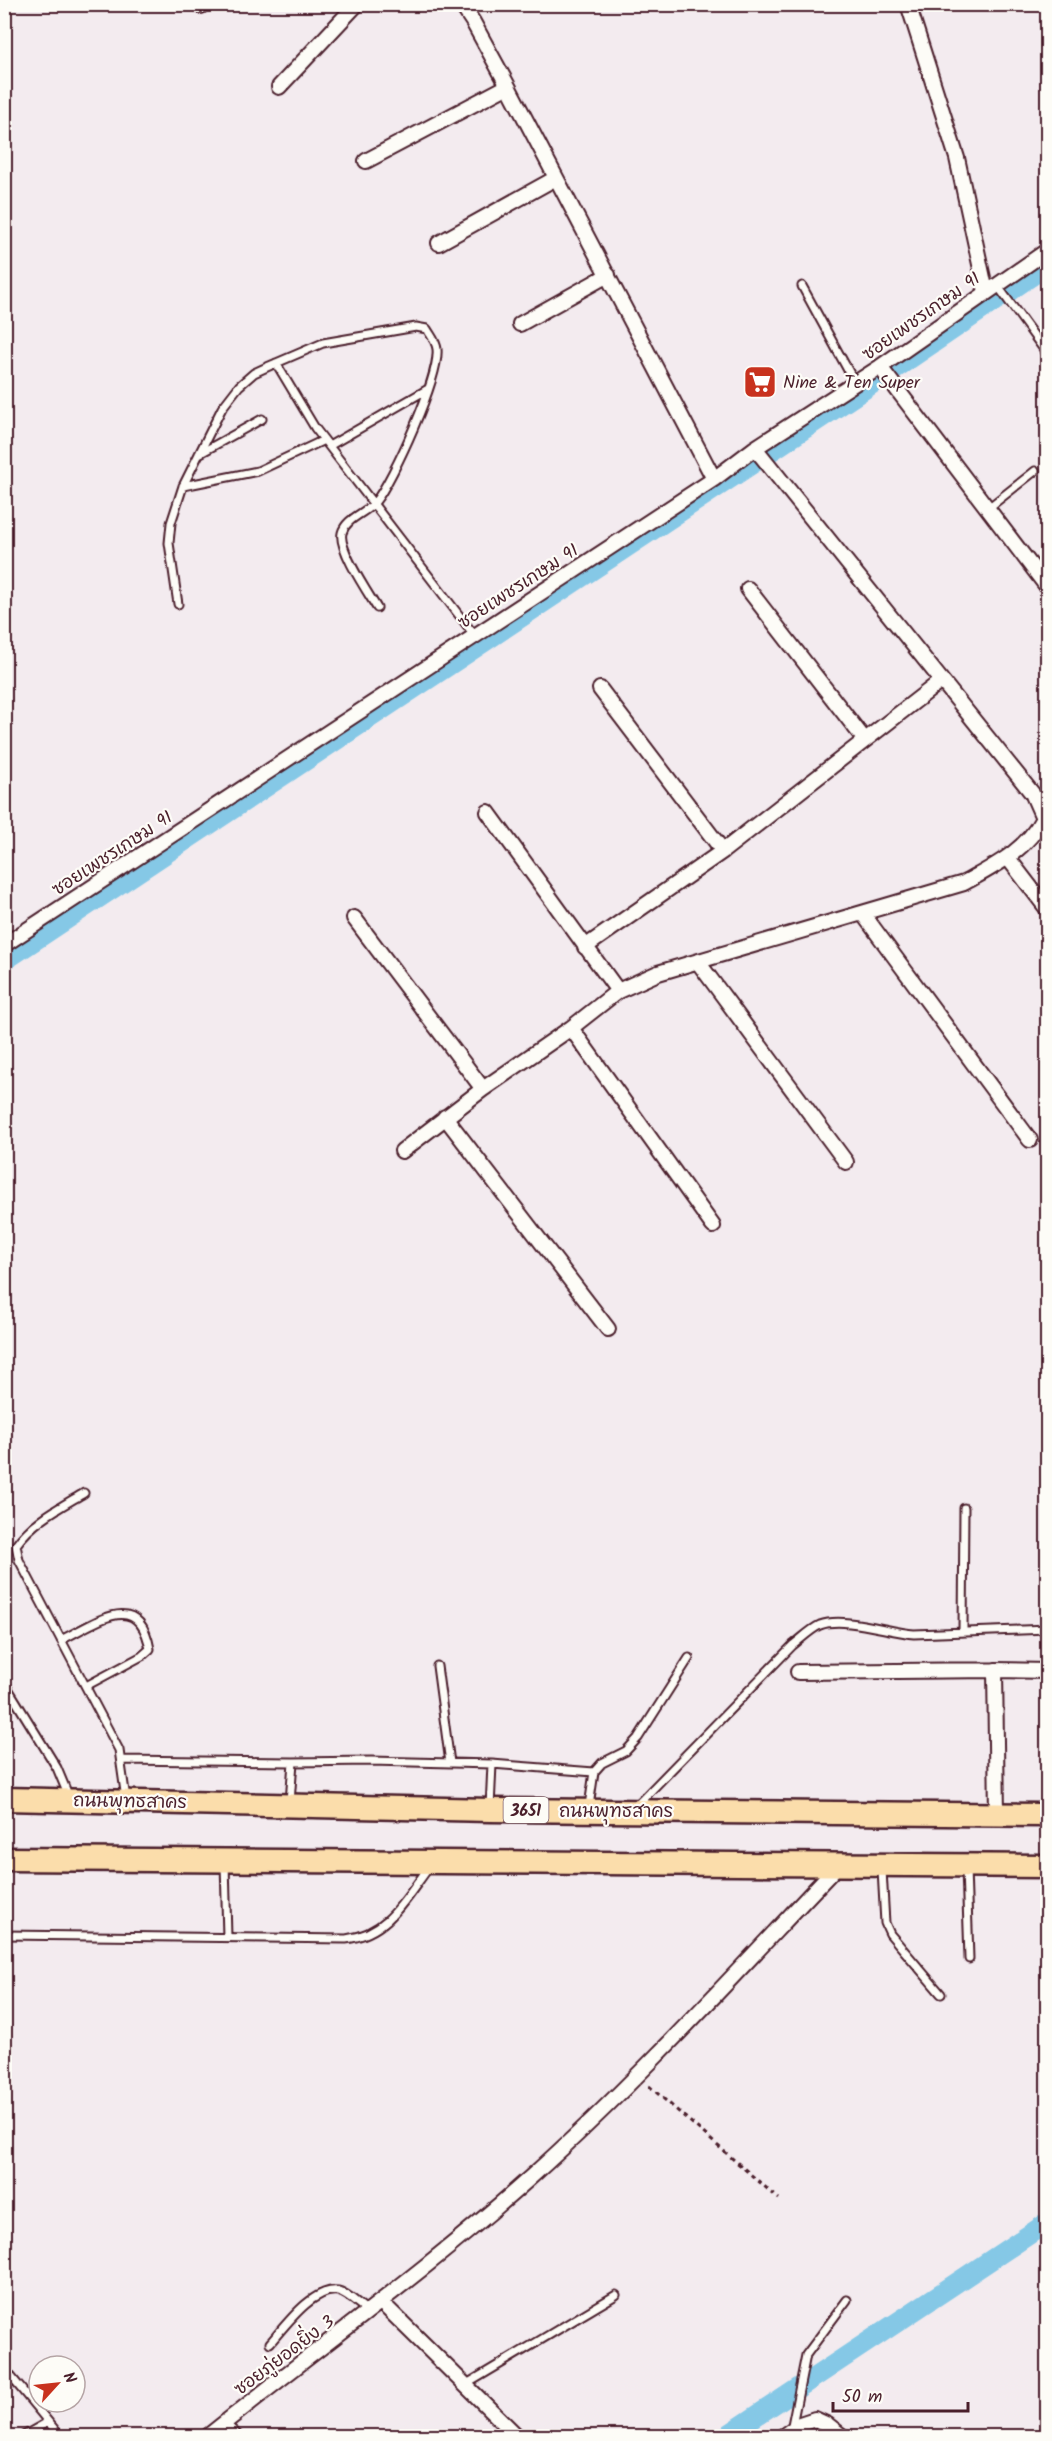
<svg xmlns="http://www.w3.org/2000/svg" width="1052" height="2441" viewBox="0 0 1052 2441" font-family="Kalam,'Playpen Sans Thai',sans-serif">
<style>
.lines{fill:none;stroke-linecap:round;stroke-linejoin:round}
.canal{stroke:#85c8e6;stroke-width:20}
.service-casing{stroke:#4a1f2b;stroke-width:11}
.minor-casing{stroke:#4a1f2b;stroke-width:18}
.primary-casing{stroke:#4a1f2b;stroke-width:27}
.path{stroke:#4a1f2b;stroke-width:3;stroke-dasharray:4.5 4.5;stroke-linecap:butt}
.service{stroke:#fdfcf7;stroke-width:7}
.minor{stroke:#fdfcf7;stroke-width:14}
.primary{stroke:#fbddab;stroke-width:22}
.labels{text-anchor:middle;stroke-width:4.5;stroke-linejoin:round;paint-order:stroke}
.shield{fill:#fdfcf7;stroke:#806168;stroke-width:1.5}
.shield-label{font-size:16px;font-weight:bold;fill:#4a1f2b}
.street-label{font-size:18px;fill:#4a1f2b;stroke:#fdfcf7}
.poi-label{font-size:18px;fill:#4a1f2b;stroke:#fdfcf7;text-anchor:start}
</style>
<rect width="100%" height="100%" fill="#f3ebef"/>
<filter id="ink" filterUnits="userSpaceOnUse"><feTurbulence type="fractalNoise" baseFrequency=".0167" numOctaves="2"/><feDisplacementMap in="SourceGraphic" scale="12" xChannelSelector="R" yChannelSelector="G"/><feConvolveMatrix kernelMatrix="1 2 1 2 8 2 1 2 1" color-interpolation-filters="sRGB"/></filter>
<g filter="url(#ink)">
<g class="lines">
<path class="canal" d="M4,961L895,369L1048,265
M726,2436L1048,2222"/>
<g class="service-casing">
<path id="service" d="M997,285L1048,355
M802,286L855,383
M276,363L315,428L475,636
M329,446L428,389
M199,454L262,419
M183,486L258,471L324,440
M987,509L1035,471
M178,604L169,543L171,523L183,486L222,408L239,386L254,373L267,367L323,343L416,327L427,329C431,336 436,341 437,349C440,376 393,480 375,502C366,513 346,518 342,533C338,549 368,593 377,608
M84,1493C59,1508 33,1521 16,1545L19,1560L119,1750L126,1799
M963,1632L964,1508
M61,1640C96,1623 139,1588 150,1649L142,1656L86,1686
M437,1666L450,1763
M4,1682L57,1768L69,1797
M121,1760L293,1762
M492,1764L594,1772
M290,1802L293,1762L371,1761L492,1764L490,1808
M589,1806L594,1772L602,1763L626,1751L638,1738L689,1658
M635,1807L793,1645C801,1639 811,1629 820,1625C844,1616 888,1632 914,1634L1048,1629
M225,1863L227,1937
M966,1868L969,1959
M882,1870L885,1923L890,1934L941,1994
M4,1935L346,1939C389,1934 406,1897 430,1866
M270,2343C285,2326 313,2287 338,2291C348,2293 360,2306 369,2312
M4,2368L60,2436
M465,2385L616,2295
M225,2423L239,2436
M791,2430L806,2355L847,2300
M23,2436L48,2422"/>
</g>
<g class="minor-casing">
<path id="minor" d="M461,4L473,22L508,86L714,479
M908,4L957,158L986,292
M201,6L202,4
M279,87L357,4
M366,161L508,86
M439,243L556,178
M520,324L608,275
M880,367L1048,588
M748,589L864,739
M600,689L723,851
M488,812L618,991
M1008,858L1048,910
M863,914L1030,1140
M354,918L483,1089
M4,945L714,479L755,448L880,367L1048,250
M585,947L723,851L941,681
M698,962L846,1162
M571,1028L713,1226
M445,1117L608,1329
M402,1151L483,1089L571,1028L618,991L658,973L964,883C994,866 1026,851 1043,818L1032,793L755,448
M798,1672L995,1670
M997,1814L995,1670L1048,1671
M381,2302L517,2436
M208,2436C316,2349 429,2269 532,2176C641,2078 739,1969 840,1863
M783,2436L800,2424L815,2419L828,2425L842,2436"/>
</g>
<g class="primary-casing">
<path id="primary" d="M4,1799L490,1810L1048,1815
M4,1859L1048,1866"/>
</g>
<path class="path" d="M649,2086L779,2199"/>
<use href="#service" class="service"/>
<use href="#minor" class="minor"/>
<use href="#primary" class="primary"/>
</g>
</g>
<defs>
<g id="supermarket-square" transform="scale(1.725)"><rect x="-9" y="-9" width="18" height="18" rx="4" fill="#c8321e" stroke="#fdfcf7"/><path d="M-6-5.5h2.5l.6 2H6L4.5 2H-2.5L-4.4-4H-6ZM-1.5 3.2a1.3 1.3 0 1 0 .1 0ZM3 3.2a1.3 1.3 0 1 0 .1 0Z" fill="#fff"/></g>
</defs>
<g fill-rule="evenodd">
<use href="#supermarket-square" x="760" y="382"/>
</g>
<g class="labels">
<rect class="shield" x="503.5" y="1797" width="45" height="26" rx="4.5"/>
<g class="shield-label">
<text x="526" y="1816">3651</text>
</g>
<g class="street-label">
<text transform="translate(921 316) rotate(-35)" y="6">ซอยเพชรเกษม 91</text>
<text transform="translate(518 586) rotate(-33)" y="6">ซอยเพชรเกษม 91</text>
<text transform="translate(112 853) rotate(-33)" y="6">ซอยเพชรเกษม 91</text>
<text transform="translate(130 1801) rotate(1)" y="6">ถนนพุทธสาคร</text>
<text x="616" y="1817">ถนนพุทธสาคร</text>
<text transform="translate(284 2355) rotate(-37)" y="6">ซอยภู่ยอดยิ่ง 3</text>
</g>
<g class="poi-label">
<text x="783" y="388">Nine &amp; Ten Super</text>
</g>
</g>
<rect width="1052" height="2441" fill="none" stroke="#fdfcf7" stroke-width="24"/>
<rect x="12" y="12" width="1028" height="2417" fill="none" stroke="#4a1f2b" stroke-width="2" filter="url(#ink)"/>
<g transform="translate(57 2384) rotate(63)"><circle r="28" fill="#fdfcf7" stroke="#b5a4a5" stroke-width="1.5"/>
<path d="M0-4.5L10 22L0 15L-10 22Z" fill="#c8321e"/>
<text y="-9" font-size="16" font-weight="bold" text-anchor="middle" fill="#4a1f2b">N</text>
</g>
<path d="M833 2402v9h135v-9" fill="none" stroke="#4a1f2b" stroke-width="3"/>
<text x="842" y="2402" font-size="18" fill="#4a1f2b" stroke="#fdfcf7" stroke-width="4.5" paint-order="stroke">50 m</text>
</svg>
